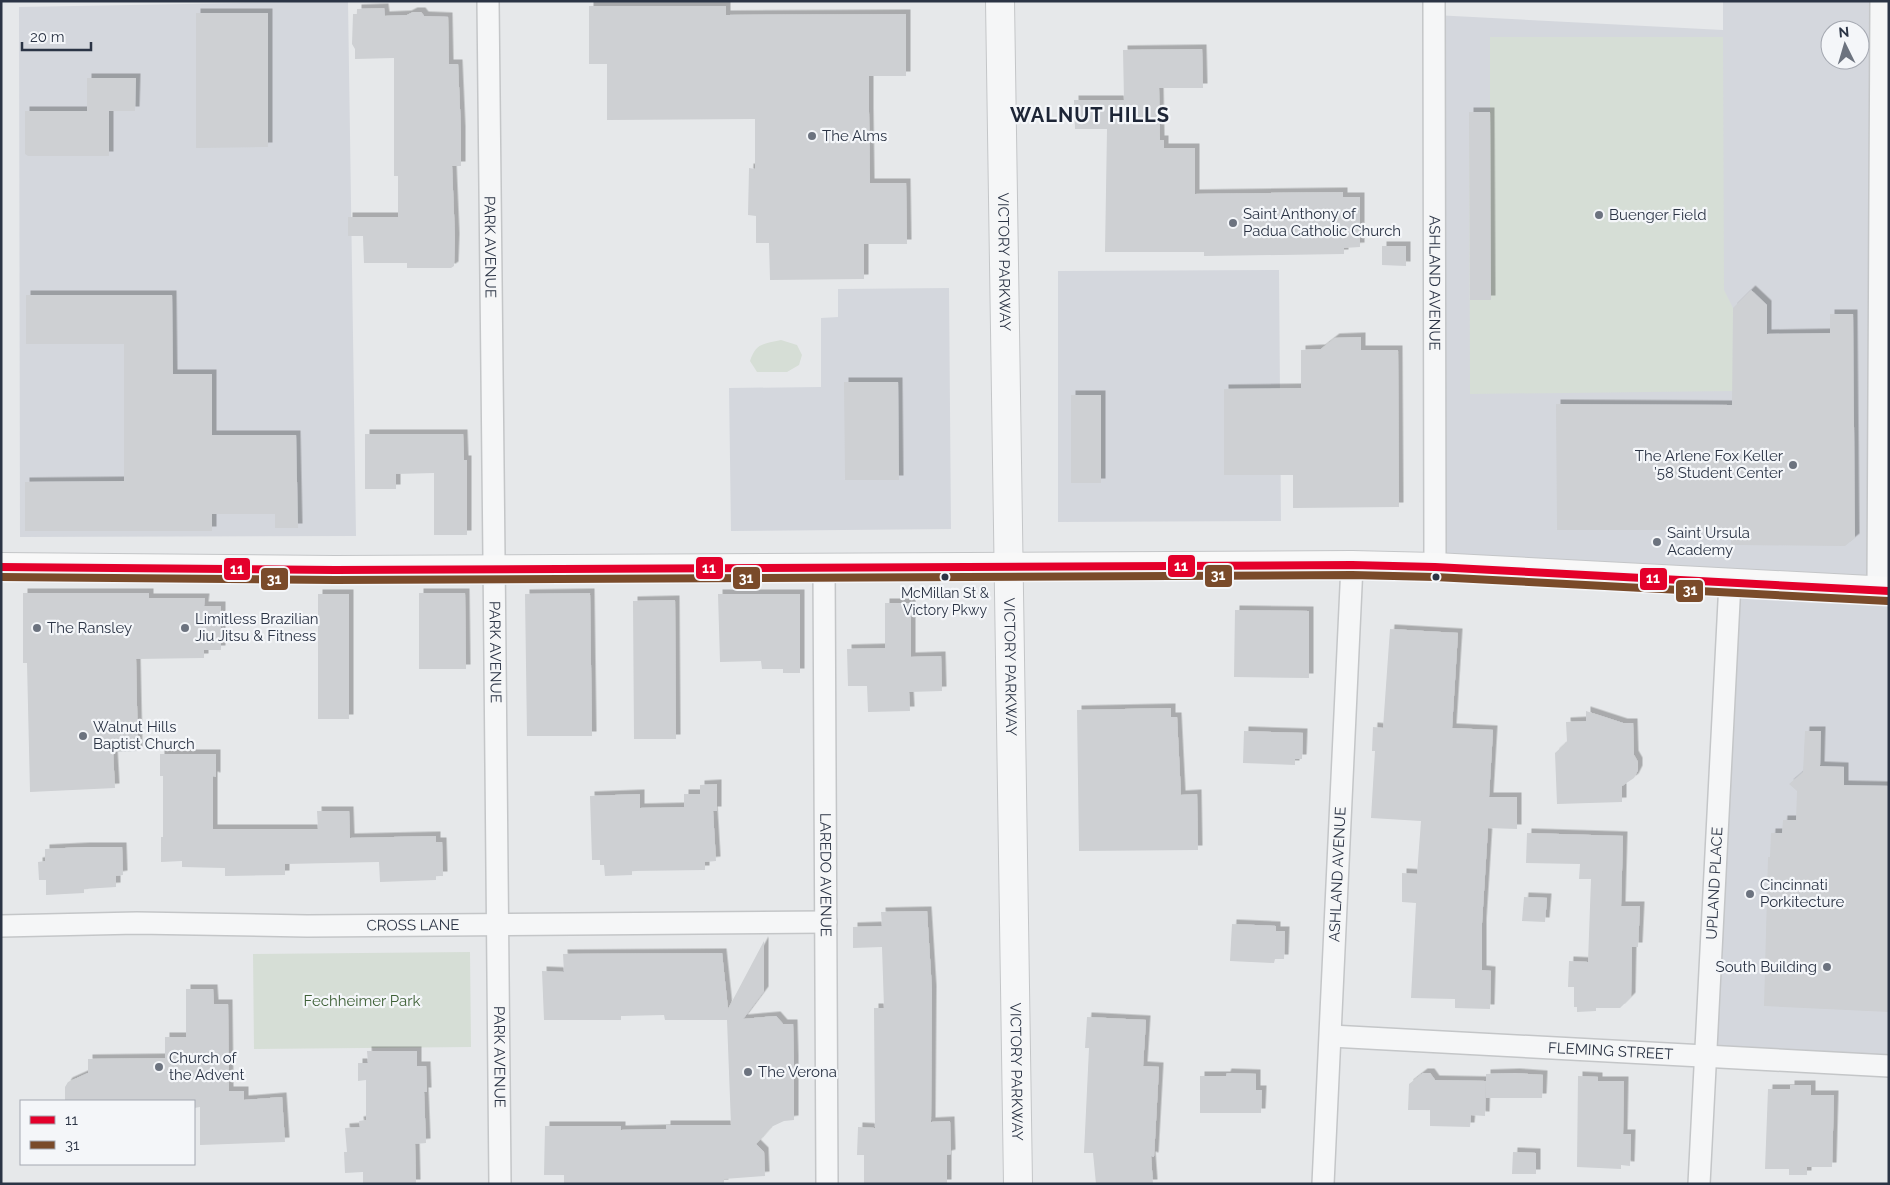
<svg xmlns="http://www.w3.org/2000/svg" width="1890" height="1185" viewBox="0 0 1890 1185" font-family="Raleway,sans-serif">
<style>
.built{fill:#d4d7dd;fill-rule:evenodd}
.green{fill:#d6ded6}
.building{fill:#ced0d3;filter:url(#shadow)}
.lines{fill:none;stroke-linecap:round;stroke-linejoin:round}
.minor-casing{stroke:#c4c6c8;stroke-width:24}
.tertiary-casing{stroke:#c4c6c8;stroke-width:30}
.secondary-casing{stroke:#c4c6c8;stroke-width:30}
.minor{stroke:#f5f6f7;stroke-width:21}
.tertiary{stroke:#f5f6f7;stroke-width:28}
.secondary{stroke:#f8f8f8;stroke-width:28}
.bus-1-casing{stroke:#f4f6f9;stroke-width:11}
.bus-2-casing{stroke:#f4f6f9;stroke-width:11}
.bus-1{stroke:#e4002b;stroke-width:8}
.bus-2{stroke:#7a4b2a;stroke-width:8}
.poi-dot{fill:#6c737f;stroke:#f4f6f9;stroke-width:2}
.bus-dot{fill:#2b3445;stroke:#f4f6f9;stroke-width:2}
.labels{text-anchor:middle;stroke-width:4.5;stroke-linejoin:round;paint-order:stroke}
.bus-label{font-size:14px;fill:#2b3445;stroke:#f4f6f9}
.poi-label{font-size:15px;fill:#2b3445;stroke:#f4f6f9;text-anchor:start}
.street-label{font-size:15px;fill:#2b3445;stroke:#f4f6f9}
.park-label{font-size:15px;fill:#3f6138;stroke:#f4f6f9}
.district-label{font-size:20px;font-weight:bold;letter-spacing:1px;fill:#1d2536;stroke:#f4f6f9}
.line-badge{stroke:#f4f6f9;stroke-width:2}
.badge-label{font-size:14px;text-anchor:middle;font-weight:bold;fill:#fff}
</style>
<defs>
<filter id="shadow"><feDropShadow dx="4.5" dy="-4.5" stdDeviation="0" flood-color="#0004"/></filter>
</defs>
<rect width="100%" height="100%" fill="#e6e8ea"/>
<path class="built" d="M348,1L356,536L20,537L19,7Z
M1723,1H1881L1889,591V1066L1704,1057L1729,582L1435,567L1434,15L1723,30ZM1830,30H1860V60H1830Z
M1279,270L1281,521L1058,522V271Z
M949,288L951,529L731,531L729,388L821,387V318L838,317V289Z"/>
<path class="green" d="M1490,37H1723L1724,290L1733,308V391L1470,394L1469,112H1490Z
M781,340L797,345L802,355L799,365L787,372H757L750,361C756,343 763,344 781,340Z
M470,952L471,1047L254,1049L253,954Z"/>
<path class="building" d="M589,6H726V15L906,14V76H869V112L870,183H906L907,244H864V279L770,280L769,243H756V216L748,215L749,168L755,169V119L607,120V64H589Z
M384,8L385,16L407,15L413,12H421L424,16L448,17L449,64H458L461,131V166H452L455,238L454,266L451,268H407V263H364L363,236H348V217H398V176H394V58L355,59V49L352,44L353,14H357V9Z
M196,13H268V147L196,148Z
M1202,49L1203,88H1159L1160,140H1164V148H1195V194L1343,192V197H1360V247L1344,248V254L1204,256V252H1105L1107,129H1075L1074,100H1124L1123,50Z
M87,78H136L135,111H109V156H28L25,154V111H87Z
M1469,112H1490L1491,300H1470Z
M1382,246H1406V266L1382,265Z
M1751,290L1767,305V334L1830,333V314H1853L1855,538L1845,546L1731,545V530H1557L1556,404L1732,405L1733,308Z
M26,295H172L173,374H212V435H296L298,528H275V514H212V531H25V482L124,481V344H26Z
M1361,337V350H1398L1399,507L1293,508V475H1224V389L1301,388V350L1321,349L1335,338Z
M844,382H898L899,480H845Z
M1071,395H1101V483H1071Z
M365,434H463L464,460H467V535H434V473L396,474V489H365Z
M23,593H149V598H205L204,606H221V650H204V658L136,659L138,751L113,752L115,788L30,792L27,663H23Z
M419,593H465L466,669H419Z
M590,593L592,736H527L525,594Z
M318,594H349V719H318Z
M718,594H800V673H783V669H762L761,661L720,662Z
M675,600L676,739H634L633,601Z
M885,603H911V657L941,656L942,691L909,692L910,711L868,712L867,686H848L847,649L885,648Z
M1235,610L1309,611V678L1234,677Z
M1390,629L1458,633L1452,728L1493,730L1489,797H1517V829L1488,828L1482,923V970L1491,971L1490,1009L1455,1008V999L1411,998L1416,903L1402,902V873L1417,874L1421,821L1371,818L1375,751H1372L1373,727L1383,728Z
M1171,708V717H1177L1181,795L1197,794L1198,850L1079,851L1077,710Z
M1586,711L1623,723H1633L1634,755L1638,762V770L1634,778L1622,786V802L1557,804L1555,753L1567,742L1566,722L1586,721Z
M1244,731L1303,733L1302,759H1295V765L1243,763Z
M1805,731H1821L1820,766L1844,767V785L1889,786V1012L1764,1006L1768,857H1770L1771,833H1782L1783,820H1796L1797,791L1789,784L1803,772Z
M160,754H216V777L213,776V829H318L317,811H349L350,838L436,836V842H442L443,876H436V880L380,882L379,862L285,864V875L225,876V868L182,867V861L161,862V837H163V776H160Z
M717,784V811H713L716,861L705,862V870L632,871V875L605,876L604,865H600V860H592L590,796L640,794V808L684,807V794H700V785Z
M1527,833L1623,836L1621,906H1640L1638,947H1632L1631,997L1620,1008H1596V1011L1577,1012V1007H1574V987H1568L1569,961L1588,962L1591,879H1579L1580,864L1526,863Z
M85,847H122L123,875L116,876V887L84,889V893L46,895V880H39L38,862L45,861V849Z
M1524,897L1547,898L1545,922L1522,921Z
M927,911L932,990L931,1122L950,1121L951,1154L947,1155V1184H864V1155H857L858,1127L875,1128L874,1008H884L882,947L853,948V927L882,926L881,912Z
M1232,924L1276,926V931H1285L1284,959H1275L1274,963L1230,961Z
M764,941V991L743,1019L776,1016L783,1024H793L794,1060V1120L784,1121L771,1127L756,1144L764,1152L765,1176L724,1179V1184H564V1175H544L545,1126H621V1130L666,1129V1125H731L727,1020H665L664,1015L621,1016V1020H544L542,971L564,972L563,954L722,953L728,1009Z
M186,989H213L214,1004H228L229,1091H244V1100L282,1097L285,1142L200,1145V1107L194,1108V1101H65V1087L68,1082L88,1073V1059L165,1058V1037H186Z
M1087,1017L1146,1020L1143,1066L1159,1067L1154,1157L1151,1156L1153,1184H1096L1093,1153H1084L1089,1048H1085Z
M367,1051H417V1066H426L427,1092H424L426,1143L415,1144L416,1184H363V1172L345,1173L344,1152H347L345,1128L360,1127L359,1121L366,1120V1080L358,1081V1063H368Z
M1227,1073L1256,1074V1090H1262L1261,1113H1200V1076H1226Z
M1423,1073H1430L1435,1080L1486,1081L1485,1116L1471,1115L1470,1127L1430,1126V1110H1408L1409,1084Z
M1515,1073L1543,1075L1542,1098H1486V1074Z
M1578,1076L1598,1077V1081H1624L1623,1134H1631L1630,1166L1621,1165V1169L1577,1167Z
M1790,1085H1811V1095H1834L1832,1167H1807V1175H1789V1169H1765L1768,1089H1790Z
M1513,1152L1536,1153V1174H1512Z"/>
<g class="lines">
<g class="minor-casing">
<g id="minor">
<path id="s1" d="M488,1C490,395 499,790 500,1184"/>
<path id="s2" d="M1434,1L1435,567"/>
<path id="s3" d="M824,566L827,1184"/>
<path d="M1878,590L1881,1"/>
<path id="s4" d="M1,926L137,923L307,926L826,922"/>
<path id="s5" d="M1331,1036L1889,1066"/>
<path id="s6" d="M1323,1184L1352,565"/>
<path id="s7" d="M1699,1184L1730,582"/>
</g>
</g>
<g class="tertiary-casing">
<g id="tertiary">
<path id="s8" d="M1000,1L1018,1184"/>
</g>
</g>
<g class="secondary-casing">
<path id="secondary" d="M1,567L335,570L1352,565L1435,567L1889,591"/>
</g>
<use href="#minor" class="minor"/>
<use href="#tertiary" class="tertiary"/>
<use href="#secondary" class="secondary"/>
<g class="bus-1-casing">
<path id="bus-1" d="M1,567L335,570L1352,565L1435,567L1889,591"/>
</g>
<g class="bus-2-casing">
<path id="bus-2" d="M1,577L335,580L1352,575L1435,577L1888,601"/>
</g>
<use href="#bus-1" class="bus-1"/>
<use href="#bus-2" class="bus-2"/>
</g>
<g class="poi-dot">
<circle cx="812" cy="136" r="5"/>
<circle cx="1599" cy="215" r="5"/>
<circle cx="1233" cy="223" r="5"/>
<circle cx="1793" cy="465" r="5"/>
<circle cx="1657" cy="542" r="5"/>
<circle cx="37" cy="628" r="5"/>
<circle cx="185" cy="628" r="5"/>
<circle cx="83" cy="736" r="5"/>
<circle cx="1750" cy="894" r="5"/>
<circle cx="1827" cy="967" r="5"/>
<circle cx="159" cy="1067" r="5"/>
<circle cx="748" cy="1072" r="5"/>
</g>
<g class="bus-dot">
<circle cx="945" cy="577" r="4.5"/>
<circle cx="1436" cy="577" r="4.5"/>
</g>
<g class="labels">
<g class="bus-label">
<text x="945" y="598">McMillan St &amp;<tspan x="945" dy="17">Victory Pkwy</tspan></text>
</g>
<g class="poi-label">
<text x="822" y="141">The Alms</text>
<text x="1243" y="219">Saint Anthony of<tspan x="1243" dy="17">Padua Catholic Church</tspan></text>
<text x="1609" y="220">Buenger Field</text>
<text x="1783" y="461" text-anchor="end">The Arlene Fox Keller<tspan x="1783" dy="17">’58 Student Center</tspan></text>
<text x="1667" y="538">Saint Ursula<tspan x="1667" dy="17">Academy</tspan></text>
<text x="195" y="624">Limitless Brazilian<tspan x="195" dy="17">Jiu Jitsu &amp; Fitness</tspan></text>
<text x="47" y="633">The Ransley</text>
<text x="93" y="732">Walnut Hills<tspan x="93" dy="17">Baptist Church</tspan></text>
<text x="1760" y="890">Cincinnati<tspan x="1760" dy="17">Porkitecture</tspan></text>
<text x="1817" y="972" text-anchor="end">South Building</text>
<text x="169" y="1063">Church of<tspan x="169" dy="17">the Advent</tspan></text>
<text x="758" y="1077">The Verona</text>
</g>
<g class="street-label">
<text dy="5" stroke="none"><textPath href="#s1" startOffset="246">PARK AVENUE</textPath></text>
<text dy="5" stroke="none"><textPath href="#s8" startOffset="261">VICTORY PARKWAY</textPath></text>
<text dy="5" stroke="none"><textPath href="#s2" startOffset="282">ASHLAND AVENUE</textPath></text>
<text dy="5" stroke="none"><textPath href="#s1" startOffset="651">PARK AVENUE</textPath></text>
<text dy="5" stroke="none"><textPath href="#s8" startOffset="666">VICTORY PARKWAY</textPath></text>
<text dy="5" stroke="none"><textPath href="#s6" startOffset="310">ASHLAND AVENUE</textPath></text>
<text dy="5" stroke="none"><textPath href="#s3" startOffset="309">LAREDO AVENUE</textPath></text>
<text dy="5" stroke="none"><textPath href="#s7" startOffset="301">UPLAND PLACE</textPath></text>
<text dy="5" stroke="none"><textPath href="#s4" startOffset="412">CROSS LANE</textPath></text>
<text dy="5" stroke="none"><textPath href="#s5" startOffset="280">FLEMING STREET</textPath></text>
<text dy="5" stroke="none"><textPath href="#s1" startOffset="1056">PARK AVENUE</textPath></text>
<text dy="5" stroke="none"><textPath href="#s8" startOffset="1071">VICTORY PARKWAY</textPath></text>
</g>
<g class="park-label">
<text x="362" y="1006">Fechheimer Park</text>
</g>
<g class="district-label">
<text x="1090" y="122">WALNUT HILLS</text>
</g>
</g>
<g class="line-badge">
<rect x="1167" y="554" width="29" height="24" rx="5" fill="#e4002b"/>
<rect x="695" y="556" width="29" height="24" rx="5" fill="#e4002b"/>
<rect x="223" y="557" width="28" height="24" rx="5" fill="#e4002b"/>
<rect x="1204" y="564" width="29" height="24" rx="5" fill="#7a4b2a"/>
<rect x="732" y="566" width="29" height="24" rx="5" fill="#7a4b2a"/>
<rect x="1639" y="567" width="29" height="24" rx="5" fill="#e4002b"/>
<rect x="260" y="567" width="29" height="24" rx="5" fill="#7a4b2a"/>
<rect x="1675" y="579" width="29" height="24" rx="5" fill="#7a4b2a"/>
</g>
<g class="badge-label">
<text x="1181" y="571">11</text>
<text x="709" y="573">11</text>
<text x="237" y="574">11</text>
<text x="1218" y="580">31</text>
<text x="746" y="583">31</text>
<text x="1653" y="583">11</text>
<text x="274" y="584">31</text>
<text x="1690" y="595">31</text>
</g>
<rect width="1890" height="1185" fill="none" stroke="#2b3445" stroke-width="5"/>
<rect x="20" y="1100" width="175" height="65" fill="#f4f6f9" stroke="#a4a8b1"/>
<rect x="30" y="1116" width="25" height="8" fill="#e4002b" stroke="#a4a8b1"/>
<text x="65" y="1125" font-size="15" fill="#2b3445">11</text>
<rect x="30" y="1141" width="25" height="8" fill="#7a4b2a" stroke="#a4a8b1"/>
<text x="65" y="1150" font-size="15" fill="#2b3445">31</text>
<g transform="translate(1845 45) rotate(355)"><circle r="24" fill="#f4f6f9" stroke="#a4a8b1"/>
<path d="M0-4L9 19L0 12L-9 19Z" fill="#6c737f"/>
<text y="-8" font-size="14" font-weight="bold" text-anchor="middle" fill="#2b3445">N</text>
</g>
<path d="M22 42v8h69v-8" fill="none" stroke="#2b3445" stroke-width="2.5"/>
<text x="30" y="42" font-size="15" fill="#2b3445" stroke="#f4f6f9" stroke-width="4" paint-order="stroke">20 m</text>
</svg>
